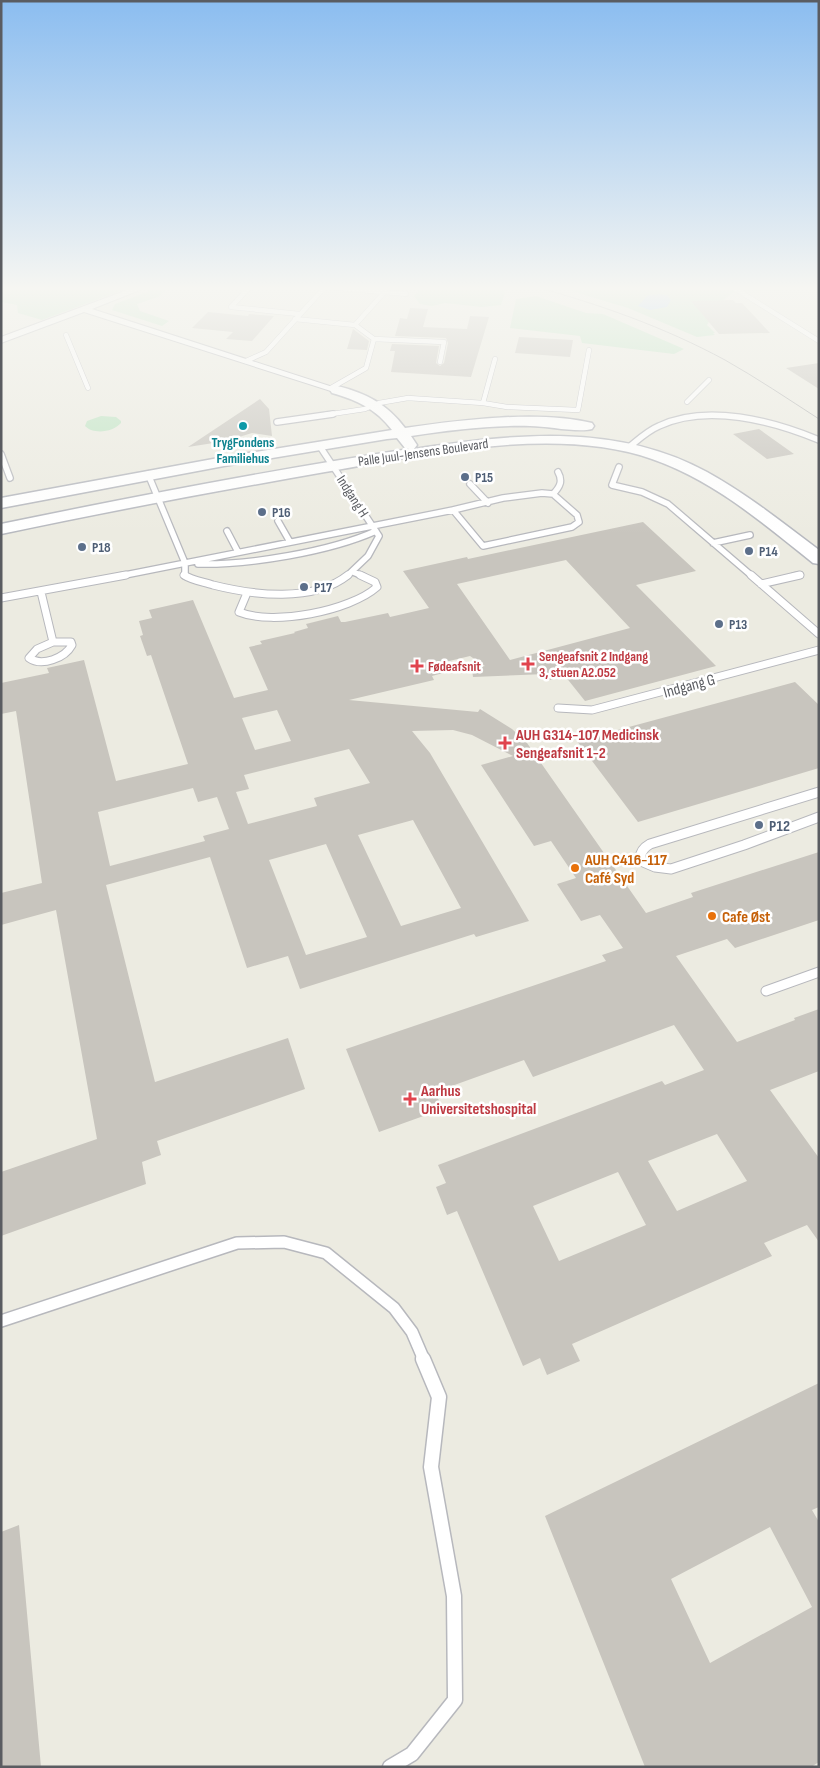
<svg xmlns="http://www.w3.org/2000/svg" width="820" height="1768" viewBox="0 0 820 1768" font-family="'Sofia Sans Condensed',sans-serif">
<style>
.green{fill:#bee3c2}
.water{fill:#a1cafc}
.building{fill:#c8c5be;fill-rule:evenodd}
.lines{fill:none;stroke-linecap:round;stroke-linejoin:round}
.lane-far5-casing{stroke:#b7b8bd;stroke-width:5.5}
.lane-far4-casing{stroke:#b7b8bd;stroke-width:8}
.lane-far3-casing{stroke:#b7b8bd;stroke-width:9}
.lane-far2-casing{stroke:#b7b8bd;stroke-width:11}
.lane-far1-casing{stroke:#b7b8bd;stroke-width:14}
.lane-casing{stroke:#b7b8bd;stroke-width:17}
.street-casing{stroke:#b7b8bd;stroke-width:2}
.secondary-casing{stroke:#b7b9bf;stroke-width:3}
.lane-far5{stroke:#fff;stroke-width:4.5}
.lane-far4{stroke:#fff;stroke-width:5.5}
.lane-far3{stroke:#fff;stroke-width:7}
.lane-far2{stroke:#fff;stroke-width:9}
.lane-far1{stroke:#fff;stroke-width:11}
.lane{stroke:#fff;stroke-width:14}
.street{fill:#fff;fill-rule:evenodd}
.secondary{fill:#fff;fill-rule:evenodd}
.tram{stroke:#b2b3b3;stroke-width:1}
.culture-dot{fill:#0f9aa8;stroke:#fff;stroke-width:2}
.service-dot{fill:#5c6f8a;stroke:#fff;stroke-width:2}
.health-dot{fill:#e0444e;stroke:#fff;stroke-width:2}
.food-dot{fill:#e8710a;stroke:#fff;stroke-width:2}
.labels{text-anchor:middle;stroke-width:5;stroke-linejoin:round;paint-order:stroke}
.far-culture-label{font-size:14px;font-weight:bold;fill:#0d838f;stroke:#fff}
.far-street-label{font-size:14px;fill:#5a5c61;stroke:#fff}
.far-service-label{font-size:14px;font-weight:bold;fill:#4e5e75;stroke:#fff;text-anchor:start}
.far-health-label{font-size:14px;font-weight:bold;fill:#be3a42;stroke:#fff;text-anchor:start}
.street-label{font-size:16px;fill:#5a5c61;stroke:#fff}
.health-label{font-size:16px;font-weight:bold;fill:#be3a42;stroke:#fff;text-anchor:start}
.service-label{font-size:16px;font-weight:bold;fill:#4e5e75;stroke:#fff;text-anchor:start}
.food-label{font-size:16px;font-weight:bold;fill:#c56008;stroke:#fff;text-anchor:start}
</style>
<rect width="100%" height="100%" fill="#ecebe1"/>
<path class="green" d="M1,286H134L42,320L18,313L17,305L1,302Z
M162,286H174L169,288L158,297L137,304L140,311L169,321L162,326L112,310L115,304Z
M423,286H495L506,289L501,305L482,307L445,303L432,306L420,304L414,296Z
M555,286H819V289L733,292L720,303L707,325L715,333H713L715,335L697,337L628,308Z
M536,296L586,313L603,314L684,349L674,354L582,343L580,336L510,328L516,299Z
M101,416L116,417L121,421V423C113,432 94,435 85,426L87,421Z"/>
<path class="water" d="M659,294L667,295L671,300L667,307L650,310L638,306L648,295Z"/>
<path class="building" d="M733,300L736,303H742L770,333L719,334L691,301Z
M410,308L428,309L423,327L467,329L470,316L489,317L471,377L391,372L395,351H390L392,344L439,346L436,363L440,366L444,363L448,343L446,338L395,336L400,318L407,319Z
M208,312L248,316L249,314L274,316L252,341L226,339L233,332L192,328Z
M353,329L369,341L367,350L347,349Z
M519,337L573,340L570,357L515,353Z
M819,363V389L786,368Z
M260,399L269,409L272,436L252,433L226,441L188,447Z
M759,429L794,454L767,459L733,434Z
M643,522L696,571L636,585L716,666L585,701L565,676L550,680L546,674L473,677L472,669L485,666L470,656L437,664L443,673L432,676L434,680L349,700L478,712L480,709L512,729L527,743L646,913L693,897L691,893L819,852V920L735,948L727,939L676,956L737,1042L795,1020L794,1018L819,1009V1071L770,1090L819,1158V1242L807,1225L764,1243L772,1256L572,1344L580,1361L547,1375L540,1358L523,1366L457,1211L447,1215L436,1187L446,1183L438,1165L662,1081L665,1085L704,1070L674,1025L533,1077L524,1060L435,1092L443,1109L379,1132L346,1049L606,961L602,955L623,948L600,915L581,921L557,884L576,878L551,841L534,846L481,765L513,756L472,735L453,730L412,731L430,753L529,921L476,937L474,934L300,989L288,956L247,968L210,857L106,885L155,1082L288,1038L305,1089L157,1141L161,1155L142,1162L146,1184L1,1236V1172L97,1139L56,910L1,925V893L42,883L16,711L1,714V683L49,673L47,668L84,660L116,781L188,764L151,655L147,656L140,636L143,635L139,621L152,618L149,610L193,600L234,698L268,690L249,647L262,644L260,641L295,633L294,632L308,628L306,624L338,616L341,622H345L388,613L390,617L429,608L403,571L467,557L468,559ZM566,560L630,628L510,660L457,584ZM277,710L291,741L255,750L242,718ZM349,749L370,783L314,798L317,806L248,824L236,792L249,789L244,775ZM193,788L198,802L217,797L229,829L203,836L205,841L110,866L98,812ZM413,820L461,908L401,926L358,835ZM326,844L367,937L306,955L269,860ZM717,1134L747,1181L677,1211L648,1161ZM618,1172L646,1225L559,1261L533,1206Z
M795,682L819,705V768L638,822L577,741Z
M819,1383V1507L812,1510L819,1522V1762L811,1767H645L545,1516ZM770,1527L812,1607L710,1663L671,1579Z
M19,1525L41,1767H1V1532Z"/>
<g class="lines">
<g class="lane-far5-casing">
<path id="lane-far5" d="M251,286L231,307L299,314
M316,286L406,294
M731,286L819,341
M295,319L355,325L374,339L366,368L331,388
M355,325L390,286
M66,335L88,388
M374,339L444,342L440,362
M246,361L266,352L324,288
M687,402L709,380
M483,403L507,407L578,410L589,350
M325,415L365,409L379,403L408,398L483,403L495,359"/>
</g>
<g class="lane-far4-casing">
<path id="lane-far4" d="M277,422L333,414
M319,445L379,536L368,556L347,576
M628,448C638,440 647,431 659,426C707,403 773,421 819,440
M1,454L10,478
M619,467L612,485L642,492L668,504L752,576
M148,474L185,563V576
M470,484L488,503
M542,493L553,494L577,515L579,522L572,527L483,546L453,510L503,498Z
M553,494C560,487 563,481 558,472
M278,521L290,542
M227,531L238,552
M713,543L750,535
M198,564C249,565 329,552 376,531
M353,572L363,576
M120,576L453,510
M794,576L800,575"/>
</g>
<g class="lane-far3-casing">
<path id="lane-far3" d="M184,575C191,580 204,582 213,585C253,595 313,603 348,575
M751,575L819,634
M761,584L800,575
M41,592L53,642
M247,593L239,612C273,626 350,611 377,587L375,582L360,575
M1,598L126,575
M53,642H71L72,645C65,658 42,667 29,658L37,649Z
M558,708L592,710L819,650"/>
</g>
<g class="lane-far2-casing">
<path id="lane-far2" d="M819,792L650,844C643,848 639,853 641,861L655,867L671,869L744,845L819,817
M766,991L819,972"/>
</g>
<g class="lane-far1-casing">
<path id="lane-far1" d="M1,1321L237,1243L284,1242L326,1253L394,1308L412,1332L424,1360"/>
</g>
<g class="lane-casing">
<path id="lane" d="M390,1767L412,1754L455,1700L454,1596L431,1467L439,1397L423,1359"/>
</g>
<g class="street-casing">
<path id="street" d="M138,286H150L92,309L342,390L337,393L334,392L84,312L1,343V337Z"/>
</g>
<g class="secondary-casing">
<path id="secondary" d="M337,386C366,393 387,404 405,428C460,420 539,410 592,423L594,426L592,429C578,433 547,426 530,426C491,425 450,430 411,436L417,445L414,449C512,434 616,422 707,472C747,494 783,523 819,550V564L813,563C763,523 713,480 652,459C555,425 424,455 325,472C217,491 109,511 1,534V524C137,496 272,470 409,449L405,448L397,438L387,439L224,466L1,508V498L224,457L392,430C376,409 357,400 332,393L330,390Z"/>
</g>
<use href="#lane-far5" class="lane-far5"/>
<use href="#lane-far4" class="lane-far4"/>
<use href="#lane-far3" class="lane-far3"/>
<use href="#lane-far2" class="lane-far2"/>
<use href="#lane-far1" class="lane-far1"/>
<use href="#lane" class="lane"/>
<use href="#street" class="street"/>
<use href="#secondary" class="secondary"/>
<path class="tram" d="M532,286C599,304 664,327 725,360C757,378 788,399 819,419"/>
</g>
<linearGradient id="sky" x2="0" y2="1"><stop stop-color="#8bbdf0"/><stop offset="0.54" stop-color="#f6f6f2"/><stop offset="1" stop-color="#f6f6f2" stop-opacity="0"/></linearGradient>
<rect width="820" height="534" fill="url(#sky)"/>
<circle class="culture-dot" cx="243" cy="426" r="5"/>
<g class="service-dot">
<circle cx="465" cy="477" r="5"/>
<circle cx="262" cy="512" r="5"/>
<circle cx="82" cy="547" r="5"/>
<circle cx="749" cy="551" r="5"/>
<circle cx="304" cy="587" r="5"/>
<circle cx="719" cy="624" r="5"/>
<circle cx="759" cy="825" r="5"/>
</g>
<g class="health-dot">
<path d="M525.5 656.5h5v5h5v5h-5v5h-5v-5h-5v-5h5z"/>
<path d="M414.5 658.5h5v5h5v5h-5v5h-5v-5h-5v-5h5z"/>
<path d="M502.5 735.5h5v5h5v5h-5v5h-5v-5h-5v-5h5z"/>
<path d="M407.5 1091.5h5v5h5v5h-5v5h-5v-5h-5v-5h5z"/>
</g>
<g class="food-dot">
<circle cx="575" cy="868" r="5"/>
<circle cx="712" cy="916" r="5"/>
</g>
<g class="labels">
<g class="far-culture-label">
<text x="243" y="447">TrygFondens<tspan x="243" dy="16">Familiehus</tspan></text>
</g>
<g class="far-street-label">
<text transform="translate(423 452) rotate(-8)" y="5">Palle Juul-Jensens Boulevard</text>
<text transform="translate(353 496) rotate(57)" y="5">Indgang H</text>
</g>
<g class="far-service-label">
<text x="475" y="482">P15</text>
<text x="272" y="517">P16</text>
<text x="92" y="552">P18</text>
<text x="759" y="556">P14</text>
<text x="314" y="592">P17</text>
<text x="729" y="629">P13</text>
</g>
<g class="far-health-label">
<text x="539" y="661">Sengeafsnit 2 Indgang<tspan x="539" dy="16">3, stuen A2.052</tspan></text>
<text x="428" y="671">Fødeafsnit</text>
</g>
<g class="street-label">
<text transform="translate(689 685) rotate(-15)" y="6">Indgang G</text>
</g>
<g class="health-label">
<text x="516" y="740">AUH G314-107 Medicinsk<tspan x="516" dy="18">Sengeafsnit 1-2</tspan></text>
<text x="421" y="1096">Aarhus<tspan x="421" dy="18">Universitetshospital</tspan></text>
</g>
<g class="service-label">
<text x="769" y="831">P12</text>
</g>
<g class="food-label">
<text x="585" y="865">AUH C416-117<tspan x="585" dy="18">Café Syd</tspan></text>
<text x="722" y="922">Cafe Øst</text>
</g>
</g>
<rect width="820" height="1768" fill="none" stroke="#5a5c61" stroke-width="5"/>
</svg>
